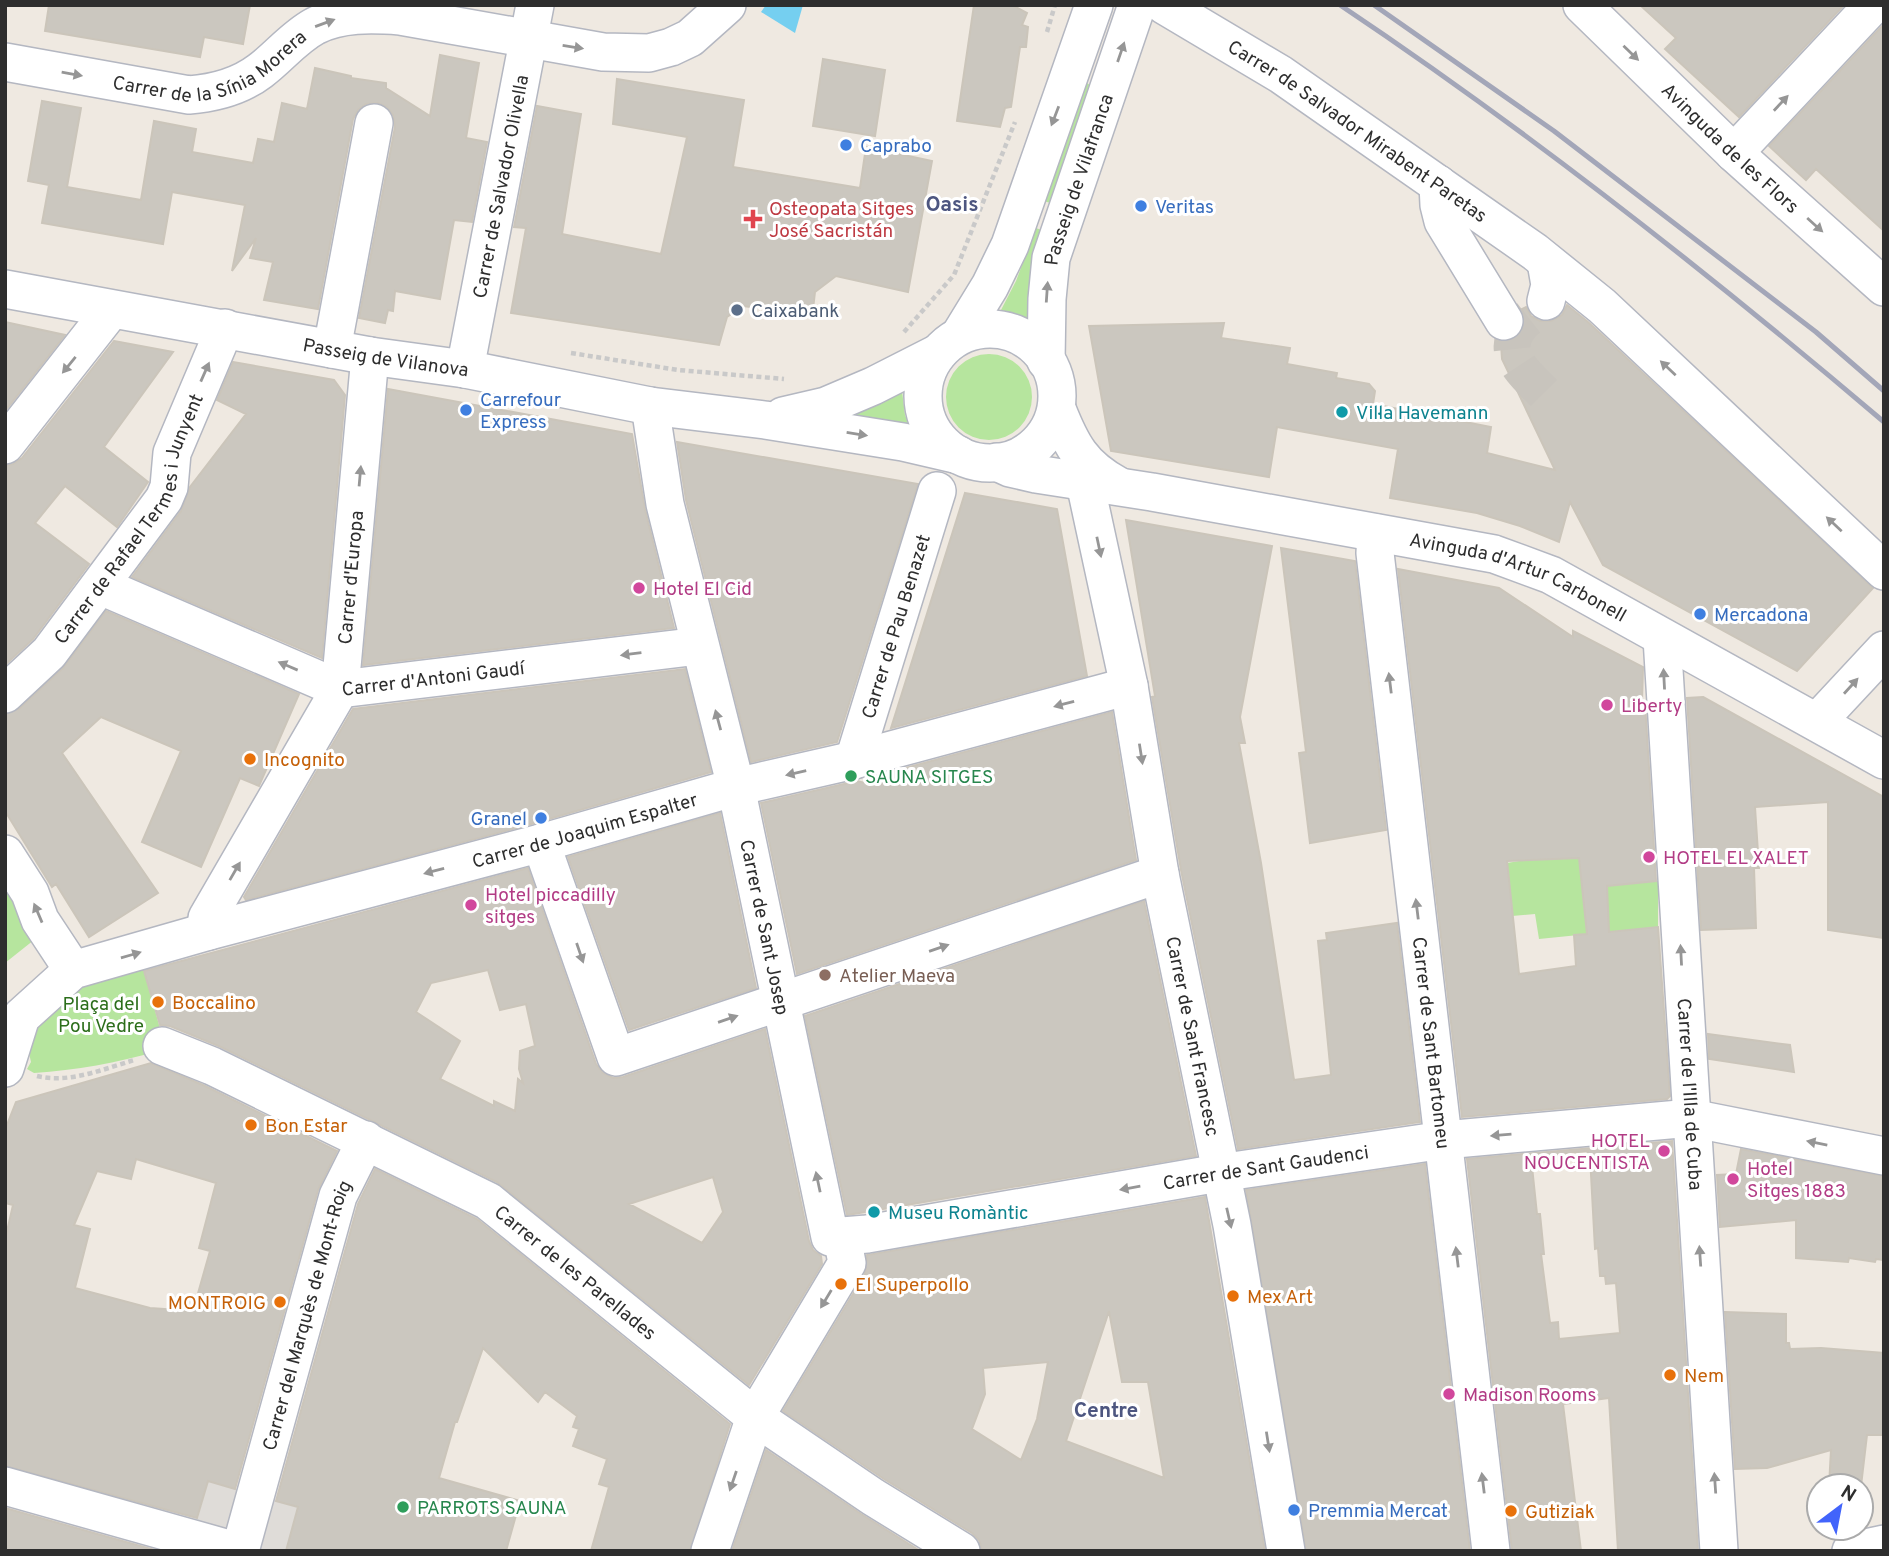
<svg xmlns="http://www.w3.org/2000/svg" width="1889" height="1556" viewBox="0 0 1889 1556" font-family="Overpass,sans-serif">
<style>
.green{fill:#b6e59e}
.plaza{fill:#dfdcd8}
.water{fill:#75cff0}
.building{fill:#cbc7bf;stroke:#cbc5ba;stroke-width:2;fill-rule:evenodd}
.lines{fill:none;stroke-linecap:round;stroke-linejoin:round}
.minor-tunnel{stroke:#c8c4bd;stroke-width:37;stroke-dasharray:37 18;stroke-linecap:butt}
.minor-casing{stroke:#b4b7c1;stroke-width:40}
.path{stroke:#c9c9c9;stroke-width:4.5;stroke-dasharray:5 3.5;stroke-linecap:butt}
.minor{stroke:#fff;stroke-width:37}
.rail{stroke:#a3a6b8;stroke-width:5}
.oneway{fill:#969696}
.shop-dot{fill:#3f7fe0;stroke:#fff;stroke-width:2.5}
.health-dot{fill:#e0444e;stroke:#fff;stroke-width:2.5}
.service-dot{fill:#5c6f8a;stroke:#fff;stroke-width:2.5}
.culture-dot{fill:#0f9aa8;stroke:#fff;stroke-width:2.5}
.hotel-dot{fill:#d1479c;stroke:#fff;stroke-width:2.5}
.food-dot{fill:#e8710a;stroke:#fff;stroke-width:2.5}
.leisure-dot{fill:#2e9e5b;stroke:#fff;stroke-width:2.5}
.education-dot{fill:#8d6e63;stroke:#fff;stroke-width:2.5}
.labels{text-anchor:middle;stroke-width:6;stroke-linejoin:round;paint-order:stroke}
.street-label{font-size:19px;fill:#2e2e2e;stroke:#fff}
.shop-label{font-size:19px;fill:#366cbe;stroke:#fff;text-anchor:start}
.health-label{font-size:19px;fill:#be3a42;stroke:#fff;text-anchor:start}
.service-label{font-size:19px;fill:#4e5e75;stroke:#fff;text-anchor:start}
.culture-label{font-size:19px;fill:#0d838f;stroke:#fff;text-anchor:start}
.hotel-label{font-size:19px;fill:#b23c85;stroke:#fff;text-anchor:start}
.food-label{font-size:19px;fill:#c56008;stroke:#fff;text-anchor:start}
.leisure-label{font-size:19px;fill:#27864d;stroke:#fff;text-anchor:start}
.education-label{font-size:19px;fill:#785e54;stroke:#fff;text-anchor:start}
.park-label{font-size:19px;fill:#2c6e1b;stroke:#fff}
.neighbourhood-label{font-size:21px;font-weight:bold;fill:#4d5680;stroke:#fff}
</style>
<rect width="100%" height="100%" fill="#efe9e1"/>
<path class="green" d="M1087,83L1091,86L1055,204L1043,201Z
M1036,228L1044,231L1031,315L1028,319L1001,310L1016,281Z
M946 397a43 43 0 1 1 86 0a43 43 0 1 1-86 0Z
M902,391L905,415L910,428L832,413Z
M1579,858L1607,886L1658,881V927L1539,939L1535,914L1512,916L1507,863L1525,860Z
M5,881L39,936L5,963Z
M126,957L144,971L161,1032L158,1051C117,1063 76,1070 34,1073L27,1069L31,1062L21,1017Z"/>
<path class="plaza" d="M208,1481L298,1507L286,1551H189Z"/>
<path class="water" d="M766,5H803L795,33L761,12Z"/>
<path class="building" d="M49,5H250L243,44L204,37L200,57L45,31Z
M974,5H1012L1027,13L1022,25L1028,27L1026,47H1020L1011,107L1005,108L1000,127L957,121Z
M1640,5H1844L1739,117L1665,49L1676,38Z
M1884,24V231L1816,169L1806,180L1769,146Z
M440,55L479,63L466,138L487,142L472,222L454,220L440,299L395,291L393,311L388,310L385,323L359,318L395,127L393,115L387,107L378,103L366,104L358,110L353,119L318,309L264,300L273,262L250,258L256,238L232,271L245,205L172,192L163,244L42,223L49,185L28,181L42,101L81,108L67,187L141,200L154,121L196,129L192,152L253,163L258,139L274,142L282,103L307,109L315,68L351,76V78L386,83V88L430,116Z
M823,59L885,70L875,136L813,126Z
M617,79L744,100L733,167L860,188L866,147L932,161L908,292L836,276L815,292L813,309L801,307L797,313L743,306L727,317L719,345L511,313L526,228L514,227L537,106L581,114L562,234L661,254L687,137L613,124Z
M1567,305L1588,322L1873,588L1797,671L1603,565L1570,502L1559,542L1520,526L1477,513L1390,498L1398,449L1277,427L1269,477L1111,451L1089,326L1224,323L1221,338L1290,348L1287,364L1337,373L1336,378L1369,384L1375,391L1373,404L1491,427L1487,453L1555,470L1502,359L1501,343L1514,339L1522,332L1525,321L1522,309L1526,307L1531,316L1540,321H1551L1562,315Z
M5,322L65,335L5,411Z
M114,341L173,352L104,447L148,482L117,527L65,486L35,523L89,564L33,639L5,665V465L13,464L22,458Z
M233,362L334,380L345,395L322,658L132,577L181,511L190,487L246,414L217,400Z
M388,389L632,434L645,509L674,628L363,665Z
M677,442L918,484L837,742L751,762L686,500Z
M965,493L1057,509L1087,676L891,728Z
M1126,520L1272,546L1240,717L1245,743H1239L1261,863L1294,1080L1331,1075L1318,941L1327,940L1326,933L1397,923L1420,1122L1238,1149L1181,870L1152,697L1155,696Z
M1281,548L1355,561L1386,830L1310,843L1299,753L1306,752Z
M1398,569L1499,588L1573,637V631L1643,667L1642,703H1645L1656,881L1607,886L1609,932L1658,927L1670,1096L1667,1099L1462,1117ZM1579,858L1587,934L1574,935L1576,966L1519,974L1507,861Z
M106,611L299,694L259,786L240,778L201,867L142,842L181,751L101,717L62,753L158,893L89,937L56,884L52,887L5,811V714L19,709L63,668Z
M685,669L711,772L535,823L246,900L244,897L353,709Z
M1703,697L1884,797V938L1828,930V802L1755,807L1759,868H1754L1756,928L1701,930L1687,698Z
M1112,712L1136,860L797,974L761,803L857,781L873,785L876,776Z
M720,813L756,988L629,1030L568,857Z
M528,868L596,1064L603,1073L613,1078L623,1077L765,1029L809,1241L813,1250L821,1256L822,1264L749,1385L497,1182L221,1047L170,1026L160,1025L144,971ZM488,970L500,1010L526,1004L535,1046L520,1051L519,1069L523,1083L518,1079L515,1111L494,1101V1106L440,1079L460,1041L416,1012L431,983ZM713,1177L723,1212L702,1243L629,1204Z
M1144,901L1196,1156L847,1215L805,1016Z
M1708,1034L1790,1045L1794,1072L1709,1059Z
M151,1063L203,1085L337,1151L318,1190L235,1489L208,1481L197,1518L5,1466V1240L13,1205L5,1203V1130L16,1102ZM136,1159L216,1183L199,1248L210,1251L193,1311L150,1308L75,1288L90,1229L74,1225L97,1171L131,1179Z
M1672,1141L1698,1551H1618L1609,1398L1563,1404L1581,1551H1512L1467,1159ZM1588,1151L1587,1156H1590L1595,1249L1598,1248L1600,1276H1605L1606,1284L1616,1283L1620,1333L1559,1339L1558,1322L1550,1323L1541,1254H1544L1540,1214H1537L1531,1157Z
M1741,1149L1884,1176V1260L1876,1259L1875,1262L1849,1258L1848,1262L1796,1258V1220L1720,1227L1717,1175L1736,1174Z
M1425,1164L1470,1551H1306L1246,1190Z
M375,1169L477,1219L730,1424L690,1551H591L609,1487L599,1484L607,1459L573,1446L579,1429L573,1427L577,1416L545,1392L538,1402L483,1348L457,1422H455L439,1478L520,1501L506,1551H286L298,1507L276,1501L358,1204Z
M1205,1197L1265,1551H982L979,1540L972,1533L884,1479L783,1411L865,1274L867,1255ZM1109,1311L1122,1382H1148L1164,1478L1066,1441ZM1048,1362L1037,1419L1021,1460L972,1429L985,1394L983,1368Z
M1725,1312L1786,1314V1343H1789L1790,1349L1821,1348L1884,1353V1435H1867L1861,1486H1829L1831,1450L1767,1468L1735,1469Z
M766,1450L861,1514L920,1551H732Z
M5,1508L158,1551H5Z"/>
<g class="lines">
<path class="minor-tunnel" d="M1544,393C1525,374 1497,352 1522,324C1530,315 1540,312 1546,301"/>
<g class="minor-casing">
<g id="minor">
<path id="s1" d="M1164,5L1280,74L1535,252L1602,306L1884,571"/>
<path id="s2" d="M1582,5L1734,153L1884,287"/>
<path id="s3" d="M5,62L189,95C215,93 239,87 260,71C279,57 293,38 315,26C341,13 371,14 400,16L603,52L649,53L671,47L690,38L727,5"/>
<path d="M1734,153L1873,5"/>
<path d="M1438,184L1439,205L1443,221L1504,321"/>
<path d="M1546,262L1550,285L1546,301"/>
<path id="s4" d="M5,289L370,356L465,369L650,406L765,420L903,442L959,455"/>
<circle cx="990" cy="396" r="67"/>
<path d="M960,335L990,286L1010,245L1094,5"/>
<path d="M332,349L374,123"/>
<path id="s5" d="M1046,361L1047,299L1051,258L1137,5"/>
<path id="s6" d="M465,369L535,5"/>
<path id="s7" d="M650,406L665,504L736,787L830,1237L867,1234L1219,1173L1444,1140L1691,1118L1884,1156"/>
<path d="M1057,409C1071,445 1082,466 1117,485"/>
<path d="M783,416L826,406L873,386L938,353"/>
<path d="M5,445L111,310"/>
<path id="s8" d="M997,462L1010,468L1036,474L1152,492L1494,554L1551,575L1884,760"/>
<path id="s9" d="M1081,481L1087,492L1129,686L1160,874L1232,1225L1286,1551"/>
<path id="s10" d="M1376,533L1375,553L1491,1551"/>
<path id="s11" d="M102,584L110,590L340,689L699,646"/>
<path id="s12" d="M1662,638L1719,1551"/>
<path id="s13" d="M5,694L49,653L164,499L169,487L172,453L225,328"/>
<path d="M1817,722L1884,650"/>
<path id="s14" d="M854,760L937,491"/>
<path d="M541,843L616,1057L1160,874"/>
<path d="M5,854L30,893L40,920L73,970"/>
<path id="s15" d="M209,931L207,918L340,689L370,356"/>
<path id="s16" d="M162,1046L212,1066L488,1201L755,1417L873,1497L961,1551"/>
<path id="s17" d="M5,1068L21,1017L73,970L209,931L541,843L736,787L854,760L1129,686"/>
<path d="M5,1486L236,1551"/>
<path id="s18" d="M240,1551L338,1196L366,1140"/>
<path d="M710,1551L755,1417L847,1263L842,1237"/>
<path d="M1851,1551L1884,1544"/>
</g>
</g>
<path class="path" d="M1047,32L1055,5
M904,332L954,275L1015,122
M571,353L678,370L784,379
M37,1076C68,1084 104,1069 134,1060"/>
<use href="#minor" class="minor"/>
<path class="rail" d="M1340,5C1530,132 1710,274 1884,422
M1374,5L1554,131L1816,332L1884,391"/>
</g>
<defs><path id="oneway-solid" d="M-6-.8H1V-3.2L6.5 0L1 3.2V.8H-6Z" transform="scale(1.75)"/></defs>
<g class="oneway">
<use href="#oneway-solid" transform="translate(325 23) rotate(-20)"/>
<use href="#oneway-solid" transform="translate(573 47) rotate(9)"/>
<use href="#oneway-solid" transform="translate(1121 52) rotate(-71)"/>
<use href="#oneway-solid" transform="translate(1631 53) rotate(44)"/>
<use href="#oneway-solid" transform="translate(72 74) rotate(10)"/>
<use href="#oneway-solid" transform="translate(1781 103) rotate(-47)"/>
<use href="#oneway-solid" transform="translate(1055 116) rotate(111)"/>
<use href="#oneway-solid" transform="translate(1815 225) rotate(42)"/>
<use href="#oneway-solid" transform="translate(1047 292) rotate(-86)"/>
<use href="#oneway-solid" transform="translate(69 365) rotate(129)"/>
<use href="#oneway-solid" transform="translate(1668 368) rotate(-137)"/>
<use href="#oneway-solid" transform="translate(205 372) rotate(-66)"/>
<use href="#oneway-solid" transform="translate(857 434) rotate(9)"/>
<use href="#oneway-solid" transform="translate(360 476) rotate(-85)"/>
<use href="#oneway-solid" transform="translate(1834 524) rotate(-137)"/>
<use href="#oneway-solid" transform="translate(1099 547) rotate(78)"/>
<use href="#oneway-solid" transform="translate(631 654) rotate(173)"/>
<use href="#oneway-solid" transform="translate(288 666) rotate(-157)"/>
<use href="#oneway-solid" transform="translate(1664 679) rotate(-93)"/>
<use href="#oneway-solid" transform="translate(1390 683) rotate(-97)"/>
<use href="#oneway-solid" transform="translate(1851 686) rotate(-48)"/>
<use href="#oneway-solid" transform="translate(1064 704) rotate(165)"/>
<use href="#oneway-solid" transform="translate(718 720) rotate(-105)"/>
<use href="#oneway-solid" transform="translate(1141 754) rotate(81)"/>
<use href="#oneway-solid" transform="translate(796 773) rotate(167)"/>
<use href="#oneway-solid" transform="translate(235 871) rotate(-60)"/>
<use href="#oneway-solid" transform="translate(434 871) rotate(165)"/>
<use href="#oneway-solid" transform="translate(1417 909) rotate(-97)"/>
<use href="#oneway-solid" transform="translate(38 913) rotate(-113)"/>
<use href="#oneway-solid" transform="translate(939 948) rotate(-19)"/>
<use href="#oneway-solid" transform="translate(580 953) rotate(71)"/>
<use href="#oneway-solid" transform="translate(131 955) rotate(-16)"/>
<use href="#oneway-solid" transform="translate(1681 955) rotate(-93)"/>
<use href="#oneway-solid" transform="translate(728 1019) rotate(-19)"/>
<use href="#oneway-solid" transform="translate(1501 1135) rotate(175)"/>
<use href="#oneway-solid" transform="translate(1817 1143) rotate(-169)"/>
<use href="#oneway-solid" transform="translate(818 1182) rotate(-102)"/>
<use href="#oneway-solid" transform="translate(1130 1188) rotate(170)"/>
<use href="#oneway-solid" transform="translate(1229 1218) rotate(77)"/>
<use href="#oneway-solid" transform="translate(1700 1256) rotate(-94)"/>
<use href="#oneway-solid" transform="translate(1457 1257) rotate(-97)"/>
<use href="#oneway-solid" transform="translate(826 1299) rotate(121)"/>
<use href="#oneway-solid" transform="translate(1268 1442) rotate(81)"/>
<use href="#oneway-solid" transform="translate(733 1481) rotate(109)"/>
<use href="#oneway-solid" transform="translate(1483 1483) rotate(-97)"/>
<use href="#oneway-solid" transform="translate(1715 1483) rotate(-94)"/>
</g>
<g class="shop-dot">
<circle cx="846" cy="145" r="7"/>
<circle cx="1141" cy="206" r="7"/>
<circle cx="466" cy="410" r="7"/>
<circle cx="1700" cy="614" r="7"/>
<circle cx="541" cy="818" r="7"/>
<circle cx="1294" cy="1510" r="7"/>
</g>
<path class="health-dot" d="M749.5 208.5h7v7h7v7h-7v7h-7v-7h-7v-7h7z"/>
<circle class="service-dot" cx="737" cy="310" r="7"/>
<g class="culture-dot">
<circle cx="1342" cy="412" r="7"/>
<circle cx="874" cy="1212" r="7"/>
</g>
<g class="hotel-dot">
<circle cx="639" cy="588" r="7"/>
<circle cx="1607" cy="705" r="7"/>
<circle cx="1649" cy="857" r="7"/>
<circle cx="471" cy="905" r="7"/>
<circle cx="1664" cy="1151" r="7"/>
<circle cx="1733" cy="1179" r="7"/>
<circle cx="1449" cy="1394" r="7"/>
</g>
<g class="food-dot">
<circle cx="250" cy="759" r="7"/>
<circle cx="158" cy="1002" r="7"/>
<circle cx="251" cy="1125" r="7"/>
<circle cx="841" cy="1284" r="7"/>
<circle cx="1233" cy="1296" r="7"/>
<circle cx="280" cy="1302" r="7"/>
<circle cx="1670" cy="1375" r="7"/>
<circle cx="1511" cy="1511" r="7"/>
</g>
<g class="leisure-dot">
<circle cx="851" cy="776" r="7"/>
<circle cx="403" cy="1507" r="7"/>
</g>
<circle class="education-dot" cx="825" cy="975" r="7"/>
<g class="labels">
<g class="street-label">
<text dy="7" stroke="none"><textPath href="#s3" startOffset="215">Carrer de la Sínia Morera</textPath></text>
<text dy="7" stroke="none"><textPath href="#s1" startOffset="231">Carrer de Salvador Mirabent Paretas</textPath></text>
<text dy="7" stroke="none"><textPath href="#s2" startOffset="206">Avinguda de les Flors</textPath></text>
<text dy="7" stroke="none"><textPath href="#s5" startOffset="186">Passeig de Vilafranca</textPath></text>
<text dy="7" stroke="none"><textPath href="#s6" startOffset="186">Carrer de Salvador Olivella</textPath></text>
<text dy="7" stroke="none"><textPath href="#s4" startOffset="387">Passeig de Vilanova</textPath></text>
<text dy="7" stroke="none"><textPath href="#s13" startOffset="219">Carrer de Rafael Termes i Junyent</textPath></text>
<text dy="7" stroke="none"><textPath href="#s15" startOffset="390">Carrer d'Europa</textPath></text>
<text dy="7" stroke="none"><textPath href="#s8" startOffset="536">Avinguda d'Artur Carbonell</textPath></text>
<text dy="7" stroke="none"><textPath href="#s14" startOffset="140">Carrer de Pau Benazet</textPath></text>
<text dy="7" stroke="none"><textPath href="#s11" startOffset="354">Carrer d'Antoni Gaudí</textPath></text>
<text dy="7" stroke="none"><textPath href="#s17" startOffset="654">Carrer de Joaquim Espalter</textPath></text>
<text dy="7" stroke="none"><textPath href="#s7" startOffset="534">Carrer de Sant Josep</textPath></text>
<text dy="7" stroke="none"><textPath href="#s9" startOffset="567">Carrer de Sant Francesc</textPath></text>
<text dy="7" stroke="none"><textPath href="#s10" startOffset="513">Carrer de Sant Bartomeu</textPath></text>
<text dy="7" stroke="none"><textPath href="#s12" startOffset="457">Carrer de l'Illa de Cuba</textPath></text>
<text dy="7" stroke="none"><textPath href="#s7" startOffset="1292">Carrer de Sant Gaudenci</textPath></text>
<text dy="7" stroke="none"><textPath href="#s16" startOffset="474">Carrer de les Parellades</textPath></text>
<text dy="7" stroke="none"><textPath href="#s18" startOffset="245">Carrer del Marquès de Mont-Roig</textPath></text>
</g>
<g class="shop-label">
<text x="860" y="152">Caprabo</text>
<text x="1155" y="213">Veritas</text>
<text x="480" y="406">Carrefour<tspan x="480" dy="22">Express</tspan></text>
<text x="1714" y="621">Mercadona</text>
<text x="527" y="825" text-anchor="end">Granel</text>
<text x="1308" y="1517">Premmia Mercat</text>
</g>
<g class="health-label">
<text x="769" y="215">Osteopata Sitges<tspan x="769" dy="22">José Sacristán</tspan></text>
</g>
<g class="service-label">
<text x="751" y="317">Caixabank</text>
</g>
<g class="culture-label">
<text x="1356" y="419">Vil·la Havemann</text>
<text x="888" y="1219">Museu Romàntic</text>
</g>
<g class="hotel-label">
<text x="653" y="595">Hotel El Cid</text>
<text x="1621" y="712">Liberty</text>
<text x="1663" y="864">HOTEL EL XALET</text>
<text x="485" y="901">Hotel piccadilly<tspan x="485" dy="22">sitges</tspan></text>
<text x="1650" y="1147" text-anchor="end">HOTEL<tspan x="1650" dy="22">NOUCENTISTA</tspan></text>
<text x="1747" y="1175">Hotel<tspan x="1747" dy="22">Sitges 1883</tspan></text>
<text x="1463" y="1401">Madison Rooms</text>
</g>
<g class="food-label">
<text x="264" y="766">Incognito</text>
<text x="172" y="1009">Boccalino</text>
<text x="265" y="1132">Bon Estar</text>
<text x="855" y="1291">El Superpollo</text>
<text x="1247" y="1303">Mex Art</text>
<text x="266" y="1309" text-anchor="end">MONTROIG</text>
<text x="1684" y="1382">Nem</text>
<text x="1525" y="1518">Gutiziak</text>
</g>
<g class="leisure-label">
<text x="865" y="783">SAUNA SITGES</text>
<text x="417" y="1514">PARROTS SAUNA</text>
</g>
<g class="education-label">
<text x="839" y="982">Atelier Maeva</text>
</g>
<g class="park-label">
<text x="101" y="1010">Plaça del<tspan x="101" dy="22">Pou Vedre</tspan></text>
</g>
<g class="neighbourhood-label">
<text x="952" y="211">Oasis</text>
<text x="1106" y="1417">Centre</text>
</g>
</g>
<rect width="1889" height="1556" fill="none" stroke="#2e2e2e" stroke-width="14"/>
<g transform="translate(1840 1507) rotate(32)"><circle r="33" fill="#ffffff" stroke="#ababab" stroke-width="2"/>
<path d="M0-5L12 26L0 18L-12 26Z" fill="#4264fb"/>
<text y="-10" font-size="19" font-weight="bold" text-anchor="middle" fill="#2e2e2e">N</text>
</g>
</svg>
